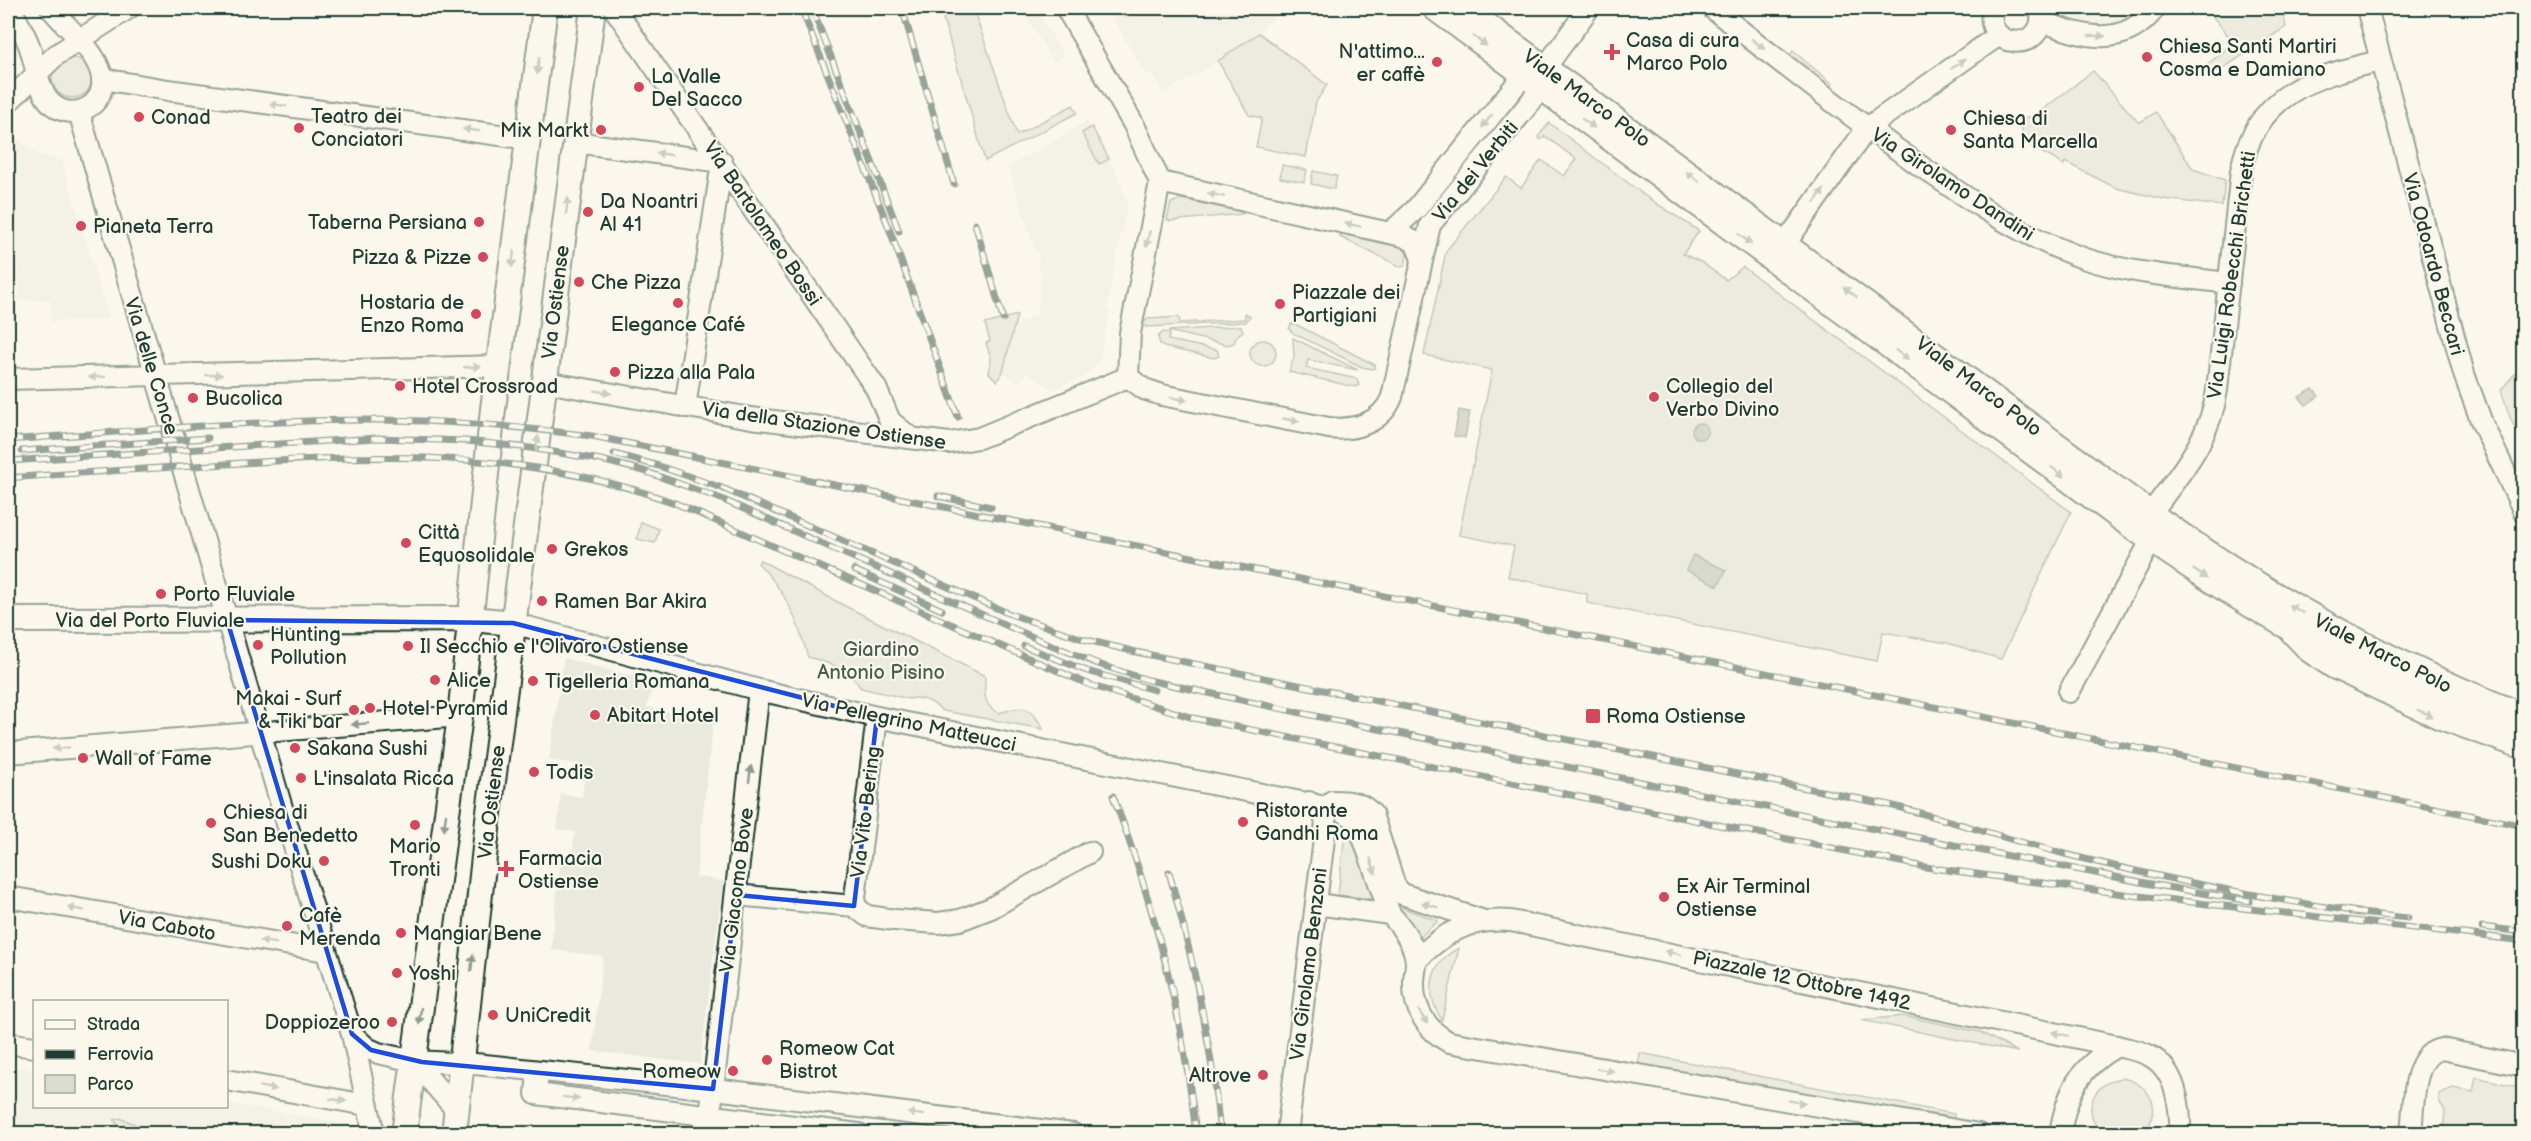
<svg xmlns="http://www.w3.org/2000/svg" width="2531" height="1141" viewBox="0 0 2531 1141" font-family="'Balsamiq Sans',sans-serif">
<rect width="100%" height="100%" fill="#fbf7ec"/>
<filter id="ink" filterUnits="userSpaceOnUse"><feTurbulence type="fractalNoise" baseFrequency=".0167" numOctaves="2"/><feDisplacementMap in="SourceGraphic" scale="12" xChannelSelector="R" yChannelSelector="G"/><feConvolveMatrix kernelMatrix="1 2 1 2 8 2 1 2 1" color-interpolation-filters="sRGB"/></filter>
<g filter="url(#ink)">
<g fill="#eae9de">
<path d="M1022,8H1036L1064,56L1053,63Z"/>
<path d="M1107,8H1282L1259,33L1203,71L1163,94L1150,72L1145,75Z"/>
<path d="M2061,8H2136L2140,12L2116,25H2096L2063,14Z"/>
<path d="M1087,121L1117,174L1128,202L1113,273L1107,310L1110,311L1100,358L1095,367L1083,377L1052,390L1027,372L1019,383L1003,372L1016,325L1037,314L1042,275L1037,265L1039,261L1037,251H1035L1008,167Z"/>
<path d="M16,137L40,155L62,160L109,319L51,322L50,300L19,301L18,259L8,247V145Z"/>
<path d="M564,658L654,682L647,707L713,723L696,877L723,881L700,1064L592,1051L603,956L551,950L560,861L571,862L575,832L557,829L561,794L582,797L586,765L549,760Z"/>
<path d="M8,1066L34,1070V1106H226L227,1103L351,1124L354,1133H8Z"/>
</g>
<g fill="#dbdcd1" stroke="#7d8c82" stroke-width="1.5">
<path d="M940,8H973L1017,135L1073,105L1077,113L985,161Z"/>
<path d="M2206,8H2282L2286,27L2213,75L2207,65L2234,43Z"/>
<path d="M1259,33L1327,85L1316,102L1306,157L1256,147L1262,118L1249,115L1218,61Z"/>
<path d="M1793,51L1833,84L1829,89L1788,57Z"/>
<circle cx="72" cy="78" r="20"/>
<path d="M2093,71L2139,123L2156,112L2193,169L2225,180L2222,206L2163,199L2116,188L2065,162L2064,165L2022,141V119L2037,114Z"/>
<path d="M1549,123L1648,198L1699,231L1683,254L1701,262L1726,280L1743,267L2071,512L2001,659L1947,643L1883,632L1877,661L1587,603V594L1508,577L1514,546L1459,535L1492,370L1424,355L1446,251L1506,177L1521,188L1541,160L1564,176L1576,159L1545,136L1541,140L1538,137Z"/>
<path d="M1092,127L1109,159L1099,164L1082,133Z"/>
<path d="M1282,165L1307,170L1304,182L1280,178Z"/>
<path d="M1313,171L1337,176L1334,189L1311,184Z"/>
<path d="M1181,199L1241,212L1243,214L1170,221L1167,219L1171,203Z"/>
<path d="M1341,234L1402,246L1407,254L1405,266L1401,267L1340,237Z"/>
<path d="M1245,313L1250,316L1246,322L1146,327L1143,324L1147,319L1179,317L1180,323L1245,319Z"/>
<path d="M1017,315L1003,371L997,381L989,373L991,358L986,343L990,341L985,324Z"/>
<path d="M1291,324H1295L1375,365V367L1373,369L1362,367L1293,333L1289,329Z"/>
<path d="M1241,326L1243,331L1237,336L1234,343L1228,345L1168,331Z"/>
<path d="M1163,332L1170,333L1168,340L1217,350L1219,356L1214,358L1164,347L1160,344L1158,337Z"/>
<path d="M1293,338L1358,370L1308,360L1306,368L1357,379L1359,385L1355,387L1289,372L1294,357Z"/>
<circle cx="1263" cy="353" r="13"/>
<path d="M2523,364V445L2511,420L2501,390Z"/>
<path d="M641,522L659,529L655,543L637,539Z"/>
<path d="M760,560L845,606L985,676C985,692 982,706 999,713C1025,705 1030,705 1043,729L943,711C934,703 922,695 909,699L861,688C848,669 830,663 808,657C797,619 787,593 758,563Z"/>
<path d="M1345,833L1356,839L1374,899L1338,895Z"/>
<path d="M1400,908H1403L1438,921L1418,939L1397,911Z"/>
<path d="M1459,948L1442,1020C1424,993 1429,963 1459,948Z"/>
<path d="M1904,1016L1980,1032L2018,1052L1861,1020Z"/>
<path d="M1640,1053L1954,1114V1118L1638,1066Z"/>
<path d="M2476,1077L2523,1088V1133L2443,1132L2445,1111L2439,1101V1094L2453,1088L2473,1092Z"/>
<path d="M2122,1078C2151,1083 2165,1112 2142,1133H2102C2080,1111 2093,1082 2122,1078Z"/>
<path d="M120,1118L157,1133H125L114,1120Z"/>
</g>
<g fill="#adb4aa" stroke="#74847b" stroke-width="1.5">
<path d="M2313,389L2319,396L2306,405L2299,397Z"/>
<path d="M1459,410L1470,412L1465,438L1454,436Z"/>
<circle cx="1700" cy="431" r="8"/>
<path d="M1693,555L1726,570L1718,586L1686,570Z"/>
</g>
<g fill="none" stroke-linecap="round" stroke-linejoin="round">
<defs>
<g id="minor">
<path d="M10,8C17,20 24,32 29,45C35,61 38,89 49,101C70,125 110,106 101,73C94,48 66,28 51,8"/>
<path d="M614,8L876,388L890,421L911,438"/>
<path d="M1066,8L1134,125L1160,182"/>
<path d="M1712,8C1780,62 1848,115 1919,165C1972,202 2024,238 2086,259C2132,274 2181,277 2229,283"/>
<path d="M1993,8C1981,51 2048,54 2041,10"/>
<path d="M2367,8L2464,374L2482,423L2524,512"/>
<path d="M2041,21C2083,37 2124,50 2155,8"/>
<path d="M102,79L168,90L529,139"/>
<path d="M8,102L56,55L129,8"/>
<path d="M79,112L280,801L352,1034L374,1134"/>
<path d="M575,142L722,162L685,407"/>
<path d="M1160,182L1130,333L1128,377L1144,389L1162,395L1329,428C1354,431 1382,423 1392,397L1430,225L1541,89L1545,68L1589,8"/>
<path d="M1160,182L1403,236L1415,242L1422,259"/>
<path d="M1390,233L1416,209L1518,82L1525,76L1539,71"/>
<path d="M1785,244L1867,128L1999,35"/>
<path d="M8,379L499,366"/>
<path d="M545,382L751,418L949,443L979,438L1128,377"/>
<path d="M513,623L759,690L877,717L1341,810L1354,818L1359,826L1390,914"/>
<path d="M2291,633L2309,652L2333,668L2438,718L2524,749"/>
<path d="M2069,692L2151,541L2147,526L2149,516C2178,475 2210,442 2217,390L2241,171C2255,94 2313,76 2380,61"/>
<path d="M8,753L460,716"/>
<path d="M1332,801C1347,801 1362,802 1372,814L1395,886L1402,894L1484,921"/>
<path d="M736,895L854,906L867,916L895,920L938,923L960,920L991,908L1090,852"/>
<path d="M8,897L326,951"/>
<path d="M1316,904L1390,914C1401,926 1416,946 1416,963C1416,969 1414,975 1414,982C1413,1008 1426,1030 1449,1042L1979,1134"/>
<path d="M854,906L877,717"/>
<path d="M1416,961C1443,932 1470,918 1511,921L2117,1046"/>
<path d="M352,1034L367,1048L378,1053L414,1061L475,1064L723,1090L1073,1134"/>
<path d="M8,1043L34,1047"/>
<path d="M414,1061L457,1111"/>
<path d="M538,1071L536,1094L859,1134"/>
<path d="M226,1080L367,1105"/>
<path d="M710,1115L759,690"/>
<path d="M1287,1134L1326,823L1323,813L1309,802"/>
<path d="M2060,1134C2067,1092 2079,1067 2117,1046C2127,1049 2139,1050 2148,1055C2176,1068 2181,1107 2180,1134"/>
<path d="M2411,1134C2414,1109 2411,1053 2442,1049L2524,1066"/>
</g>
<g id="major">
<path d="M1435,8L2122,519C2246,609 2378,685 2524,735"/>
<path d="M1463,8L2134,502C2255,590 2384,662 2524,716"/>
<path d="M8,620L472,619L513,623"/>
<path d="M404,1134L460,716L493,409L545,8"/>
<path d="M454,1134L488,820L593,8"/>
</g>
</defs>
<use href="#minor" stroke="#1f3d34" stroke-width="24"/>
<use href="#major" stroke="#1f3d34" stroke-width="28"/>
<use href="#minor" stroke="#fbf7ec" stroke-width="20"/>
<use href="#major" stroke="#fbf7ec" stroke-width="24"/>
<defs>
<g id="rail">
<path d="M801,8L889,228L958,417"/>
<path d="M812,8L899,231"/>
<path d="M902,8L954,184"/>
<path d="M975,224L1003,319"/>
<path d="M8,440C130,431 252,420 375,420C447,420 520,427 592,436L2524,826"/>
<path d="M22,451L208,438"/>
<path d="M614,454L659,466L722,488L1010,614L1083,639L1136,652L1885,804C1945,818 2002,838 2061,853C2158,878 2258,897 2358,912"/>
<path d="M8,461L377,438L467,441L530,448L601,460L644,471L719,498L1044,642L1101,665L1148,680L1334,720L1989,852L2161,886L2250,901"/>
<path d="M8,478C75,473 144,469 212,465C374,454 519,447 675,503L1090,685L1193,718L1925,867L2131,895L2524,941"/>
<path d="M938,496L991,507"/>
<path d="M854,570L942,610"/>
<path d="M1024,646L1087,671L1154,690"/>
<path d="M1113,796C1155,907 1183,1015 1196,1134"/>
<path d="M1169,872C1193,958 1212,1044 1220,1134"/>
<path d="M2351,912L2408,918"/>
<path d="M2482,927L2524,932"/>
</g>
</defs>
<use href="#rail" stroke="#1f3d34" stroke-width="7"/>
<use href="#rail" stroke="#fbf7ec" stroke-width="4.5" stroke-dasharray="14" stroke-linecap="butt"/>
</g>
<defs><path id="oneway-solid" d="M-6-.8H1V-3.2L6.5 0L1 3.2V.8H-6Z" transform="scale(1.5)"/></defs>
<g fill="#8d9a90">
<use href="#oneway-solid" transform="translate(2097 36) rotate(1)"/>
<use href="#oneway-solid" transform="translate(1480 41) rotate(37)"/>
<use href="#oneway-solid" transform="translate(1758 44) rotate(39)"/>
<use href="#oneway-solid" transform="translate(1958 64) rotate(-35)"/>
<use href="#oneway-solid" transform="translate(538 66) rotate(97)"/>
<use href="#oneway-solid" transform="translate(278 105) rotate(-172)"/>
<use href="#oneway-solid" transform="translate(1487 121) rotate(128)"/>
<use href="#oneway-solid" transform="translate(1588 123) rotate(36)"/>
<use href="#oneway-solid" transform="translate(471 130) rotate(-172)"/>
<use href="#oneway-solid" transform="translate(664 154) rotate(-172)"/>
<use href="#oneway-solid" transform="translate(1693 177) rotate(-144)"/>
<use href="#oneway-solid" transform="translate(1216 195) rotate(-167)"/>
<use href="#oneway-solid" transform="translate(1819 196) rotate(-55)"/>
<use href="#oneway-solid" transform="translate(567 206) rotate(-83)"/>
<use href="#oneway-solid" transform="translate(1353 225) rotate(-168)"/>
<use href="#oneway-solid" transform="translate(1148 239) rotate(102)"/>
<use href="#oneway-solid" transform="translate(1745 239) rotate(37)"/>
<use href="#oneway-solid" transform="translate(513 259) rotate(97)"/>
<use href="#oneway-solid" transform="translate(1850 292) rotate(-144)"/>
<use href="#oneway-solid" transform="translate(1902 355) rotate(37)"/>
<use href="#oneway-solid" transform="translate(472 367) rotate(-2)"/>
<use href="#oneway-solid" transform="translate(214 375) rotate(-1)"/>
<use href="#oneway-solid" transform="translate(97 377) rotate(179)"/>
<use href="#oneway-solid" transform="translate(603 392) rotate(10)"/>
<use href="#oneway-solid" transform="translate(1179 399) rotate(11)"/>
<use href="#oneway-solid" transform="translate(1291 420) rotate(11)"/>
<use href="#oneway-solid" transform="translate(537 444) rotate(-82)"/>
<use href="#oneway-solid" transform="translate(2058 472) rotate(37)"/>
<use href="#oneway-solid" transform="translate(2200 574) rotate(34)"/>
<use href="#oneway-solid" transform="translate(2296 609) rotate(-150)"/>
<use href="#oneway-solid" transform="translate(2425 713) rotate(24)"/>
<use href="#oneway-solid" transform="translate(360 724) rotate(175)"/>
<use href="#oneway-solid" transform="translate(61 748) rotate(175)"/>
<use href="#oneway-solid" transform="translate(750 774) rotate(-83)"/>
<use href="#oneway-solid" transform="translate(445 822) rotate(97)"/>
<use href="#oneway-solid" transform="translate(1373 866) rotate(71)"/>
<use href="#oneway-solid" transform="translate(796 901) rotate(-174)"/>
<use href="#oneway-solid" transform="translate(1430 905) rotate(-163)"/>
<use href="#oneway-solid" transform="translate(76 909) rotate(-170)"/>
<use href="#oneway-solid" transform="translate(268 942) rotate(-171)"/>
<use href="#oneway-solid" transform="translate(1673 953) rotate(-168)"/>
<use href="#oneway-solid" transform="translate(472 963) rotate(-84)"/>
<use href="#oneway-solid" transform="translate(420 1016) rotate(97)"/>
<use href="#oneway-solid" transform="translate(1423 1017) rotate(58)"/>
<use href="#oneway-solid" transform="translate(2060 1034) rotate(-168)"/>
<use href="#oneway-solid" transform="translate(1605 1070) rotate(9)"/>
<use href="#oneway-solid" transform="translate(268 1088) rotate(10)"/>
<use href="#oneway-solid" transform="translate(571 1098) rotate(7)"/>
<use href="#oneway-solid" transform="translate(338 1100) rotate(9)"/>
<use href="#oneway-solid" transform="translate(1797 1102) rotate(10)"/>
<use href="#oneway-solid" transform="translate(916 1114) rotate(-173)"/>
</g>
</g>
<path d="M0 0H2531V1141H0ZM227,620L513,623L877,717L854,906L736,895L713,1089L422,1062L371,1050L352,1034Z" fill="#fbf7ec" fill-opacity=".55" fill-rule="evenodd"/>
<path fill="none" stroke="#1d4ed8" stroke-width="4.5" stroke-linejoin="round" d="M227,620L513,623L877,717L854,906L736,895L713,1089L422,1062L371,1050L352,1034Z"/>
<g fill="#d1495b" stroke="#fbf7ec" stroke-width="2">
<path d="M1609 43h6v6h6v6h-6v6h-6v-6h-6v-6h6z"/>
<circle cx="2147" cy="57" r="6"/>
<circle cx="1437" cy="62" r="6"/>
<circle cx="639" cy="87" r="6"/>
<circle cx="139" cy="117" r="6"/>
<circle cx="299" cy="128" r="6"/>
<circle cx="601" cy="130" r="6"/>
<circle cx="1951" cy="130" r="6"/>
<circle cx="588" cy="212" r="6"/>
<circle cx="479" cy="222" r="6"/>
<circle cx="81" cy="226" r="6"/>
<circle cx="483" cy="257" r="6"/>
<circle cx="579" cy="282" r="6"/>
<circle cx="678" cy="303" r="6"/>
<circle cx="1280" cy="304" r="6"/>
<circle cx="476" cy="314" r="6"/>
<circle cx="615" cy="372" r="6"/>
<circle cx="400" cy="386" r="6"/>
<circle cx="1654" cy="397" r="6"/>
<circle cx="193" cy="398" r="6"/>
<circle cx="406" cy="543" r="6"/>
<circle cx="552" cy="549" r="6"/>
<circle cx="161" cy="594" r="6"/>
<circle cx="542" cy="601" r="6"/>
<circle cx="258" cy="645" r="6"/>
<circle cx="408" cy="646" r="6"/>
<circle cx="435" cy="680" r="6"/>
<circle cx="533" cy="681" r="6"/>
<circle cx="370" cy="708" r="6"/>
<circle cx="354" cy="710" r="6"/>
<circle cx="595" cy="715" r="6"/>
<rect x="1585" y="708" width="16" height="16" rx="3"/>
<circle cx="295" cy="748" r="6"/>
<circle cx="83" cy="758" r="6"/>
<circle cx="534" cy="772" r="6"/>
<circle cx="301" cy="778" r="6"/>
<circle cx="1243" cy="822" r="6"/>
<circle cx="211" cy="823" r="6"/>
<circle cx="415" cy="825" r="6"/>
<circle cx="324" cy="861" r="6"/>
<path d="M503 860h6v6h6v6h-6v6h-6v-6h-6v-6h6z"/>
<circle cx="1664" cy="897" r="6"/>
<circle cx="287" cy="926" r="6"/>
<circle cx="401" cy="933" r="6"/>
<circle cx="397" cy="973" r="6"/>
<circle cx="493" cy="1015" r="6"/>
<circle cx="392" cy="1022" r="6"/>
<circle cx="767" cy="1060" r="6"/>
<circle cx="733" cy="1071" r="6"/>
<circle cx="1263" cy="1075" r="6"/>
</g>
<g text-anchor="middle" stroke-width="4.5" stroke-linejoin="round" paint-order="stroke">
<g font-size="20" fill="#1f3d34" stroke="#fbf7ec" text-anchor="start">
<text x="1626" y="47">Casa di cura<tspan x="1626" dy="23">Marco Polo</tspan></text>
<text x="2159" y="53">Chiesa Santi Martiri<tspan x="2159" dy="23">Cosma e Damiano</tspan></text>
<text x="1425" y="58" text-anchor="end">N'attimo...<tspan x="1425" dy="23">er caffè</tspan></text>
<text x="651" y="83">La Valle<tspan x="651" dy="23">Del Sacco</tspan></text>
<text x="311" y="123">Teatro dei<tspan x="311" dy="23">Conciatori</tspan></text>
<text x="151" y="124">Conad</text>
<text x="1963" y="125">Chiesa di<tspan x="1963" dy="23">Santa Marcella</tspan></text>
<text x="589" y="137" text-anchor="end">Mix Markt</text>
<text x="600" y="208">Da Noantri<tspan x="600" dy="23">Al 41</tspan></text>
<text x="467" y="229" text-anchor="end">Taberna Persiana</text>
<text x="93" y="233">Pianeta Terra</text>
<text x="471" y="264" text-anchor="end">Pizza &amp; Pizze</text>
<text x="591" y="289">Che Pizza</text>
<text x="1292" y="299">Piazzale dei<tspan x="1292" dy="23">Partigiani</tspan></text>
<text x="464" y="309" text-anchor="end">Hostaria de<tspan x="464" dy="23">Enzo Roma</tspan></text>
<text x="678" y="331" text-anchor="middle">Elegance Café</text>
<text x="627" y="379">Pizza alla Pala</text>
<text x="412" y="393">Hotel Crossroad</text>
<text x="1666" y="393">Collegio del<tspan x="1666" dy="23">Verbo Divino</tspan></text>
<text x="205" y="405">Bucolica</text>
<text x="418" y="539">Città<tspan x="418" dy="23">Equosolidale</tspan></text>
<text x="564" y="556">Grekos</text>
<text x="173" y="601">Porto Fluviale</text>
<text x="554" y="608">Ramen Bar Akira</text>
<text x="270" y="641">Hunting<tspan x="270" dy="23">Pollution</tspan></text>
<text x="420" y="653">Il Secchio e l'Olivaro Ostiense</text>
<text x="447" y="687">Alice</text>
<text x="545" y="688">Tigelleria Romana</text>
<text x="342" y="705" text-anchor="end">Makai - Surf<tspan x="342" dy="23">&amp; Tiki bar</tspan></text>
<text x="382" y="715">Hotel Pyramid</text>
<text x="607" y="722">Abitart Hotel</text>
<text x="1606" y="723">Roma Ostiense</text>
<text x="307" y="755">Sakana Sushi</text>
<text x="95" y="765">Wall of Fame</text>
<text x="546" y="779">Todis</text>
<text x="313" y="785">L'insalata Ricca</text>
<text x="1255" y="817">Ristorante<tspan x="1255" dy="23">Gandhi Roma</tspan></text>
<text x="223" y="819">Chiesa di<tspan x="223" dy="23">San Benedetto</tspan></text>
<text x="415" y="853" text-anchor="middle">Mario<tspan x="415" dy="23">Tronti</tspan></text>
<text x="518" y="865">Farmacia<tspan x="518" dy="23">Ostiense</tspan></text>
<text x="312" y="868" text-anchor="end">Sushi Doku</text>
<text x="1676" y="893">Ex Air Terminal<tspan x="1676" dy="23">Ostiense</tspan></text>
<text x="299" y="922">Cafè<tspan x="299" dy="23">Merenda</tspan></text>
<text x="413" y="940">Mangiar Bene</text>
<text x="409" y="980">Yoshi</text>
<text x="505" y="1022">UniCredit</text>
<text x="380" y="1029" text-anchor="end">Doppiozeroo</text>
<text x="779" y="1055">Romeow Cat<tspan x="779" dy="23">Bistrot</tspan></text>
<text x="721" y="1078" text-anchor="end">Romeow</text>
<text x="1251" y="1082" text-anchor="end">Altrove</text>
</g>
<g font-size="20" fill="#1f3d34" stroke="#fbf7ec">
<text transform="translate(1587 98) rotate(36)" y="7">Viale Marco Polo</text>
<text transform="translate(1475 171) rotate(-51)" y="7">Via dei Verbiti</text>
<text transform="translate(1953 184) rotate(33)" y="7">Via Girolamo Dandini</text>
<text transform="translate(763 223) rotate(56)" y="7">Via Bartolomeo Bossi</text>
<text transform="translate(2434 264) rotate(75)" y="7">Via Odoardo Beccari</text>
<text transform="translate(2231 275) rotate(-82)" y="7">Via Luigi Robecchi Brichetti</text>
<text transform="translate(555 302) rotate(-83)" y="7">Via Ostiense</text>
<text transform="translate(152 366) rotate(73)" y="7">Via delle Conce</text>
<text transform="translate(1979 386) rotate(37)" y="7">Viale Marco Polo</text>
<text transform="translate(824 425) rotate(8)" y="7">Via della Stazione Ostiense</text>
<text x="150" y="627">Via del Porto Fluviale</text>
<text transform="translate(2383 653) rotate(27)" y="7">Viale Marco Polo</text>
<text transform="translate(909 722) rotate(12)" y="7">Via Pellegrino Matteucci</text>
<text transform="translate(491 802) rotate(-83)" y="7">Via Ostiense</text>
<text transform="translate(865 812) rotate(-83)" y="7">Via Vito Bering</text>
<text transform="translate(736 890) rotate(-83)" y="7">Via Giacomo Bove</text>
<text transform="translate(167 925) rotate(10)" y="7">Via Caboto</text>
<text transform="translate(1308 964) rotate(-83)" y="7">Via Girolamo Benzoni</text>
<text transform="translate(1802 980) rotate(12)" y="7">Piazzale 12 Ottobre 1492</text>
</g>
<g font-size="20" fill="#455d53" stroke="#fbf7ec">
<text x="881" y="656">Giardino<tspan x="881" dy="23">Antonio Pisino</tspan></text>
</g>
</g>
<rect width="2531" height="1141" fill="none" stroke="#fbf7ec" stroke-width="30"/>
<rect x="15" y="15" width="2501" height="1111" fill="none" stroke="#1f3d34" stroke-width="2" filter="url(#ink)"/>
<rect x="33" y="1000" width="195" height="108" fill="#fbf7ec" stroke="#a3ada2" stroke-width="1.5"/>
<rect x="45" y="1020" width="30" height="9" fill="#fbf7ec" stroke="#a3ada2" stroke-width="1.5"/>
<text x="87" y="1030" font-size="18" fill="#1f3d34">Strada</text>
<rect x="45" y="1050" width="30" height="9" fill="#1f3d34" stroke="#a3ada2" stroke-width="1.5"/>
<text x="87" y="1060" font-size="18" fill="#1f3d34">Ferrovia</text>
<rect x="45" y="1075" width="30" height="18" fill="#dbdcd1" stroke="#a3ada2" stroke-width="1.5"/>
<text x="87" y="1090" font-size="18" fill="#1f3d34">Parco</text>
</svg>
